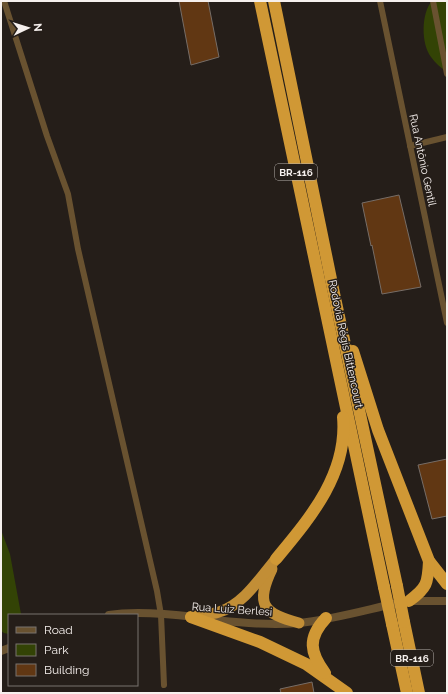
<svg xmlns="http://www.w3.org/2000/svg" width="448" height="694" viewBox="0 0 448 694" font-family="Raleway,sans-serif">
<rect width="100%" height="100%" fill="#251e19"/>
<g fill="#334305">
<path d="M432,1H447V72C441,68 435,63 431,57C421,44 421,13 432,1Z"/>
<path d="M1,530L10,554L21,614V615H9V634L4,633L1,631Z"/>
</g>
<g fill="#613713" stroke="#766d67">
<path d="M179,1H208L219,57L191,65Z"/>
<path d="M399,195L421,287L382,294L372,245L371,246L362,203Z"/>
<path d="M447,459V516L432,519L418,465Z"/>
<path d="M312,682L314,693H281L280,689Z"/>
</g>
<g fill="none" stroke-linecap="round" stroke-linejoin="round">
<g stroke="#695230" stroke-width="6">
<path d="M4,1L47,136L68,194L78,249L157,591L161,615L164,685"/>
<path d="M380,1L447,323"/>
<path d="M433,1L447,74"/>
<path d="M410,146L447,137"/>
</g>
<g stroke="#695230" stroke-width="8">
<path d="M408,601H447"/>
<path d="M109,615C133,611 170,614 195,617"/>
<path d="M206,619C237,622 268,626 299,623C330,620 362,611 393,604"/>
<path d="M1,651L9,648"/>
</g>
<g stroke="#c28e36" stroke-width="11">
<path d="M272,569C255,604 263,614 299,623"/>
<path d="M191,617C200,615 210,615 219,612C243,605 260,578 276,559"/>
</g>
<g stroke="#d09835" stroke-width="12">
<path d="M260,1L384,587"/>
<path d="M274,1L332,284L397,586"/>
<path d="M353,351L378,430L429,561L447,584"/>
<path d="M276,559C310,518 348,474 343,417"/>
<path d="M409,601C427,588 428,583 429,561"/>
<path d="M191,617L260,642L306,664L347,693"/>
<path d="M404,622L419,693"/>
<path d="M392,624L407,693"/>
<path d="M325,673C310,653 307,638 326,618"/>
</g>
<g stroke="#d09835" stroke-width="12">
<path d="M397,586L404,622"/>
<path d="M384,587L392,624"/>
</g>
</g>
<g text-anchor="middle" stroke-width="3" stroke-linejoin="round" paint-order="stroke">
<g fill="#251e19" stroke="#b7b1ad" stroke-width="1">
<rect x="275" y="164" width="42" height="16" rx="3"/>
<rect x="391" y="650" width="42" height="16" rx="3"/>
</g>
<g font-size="10" font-weight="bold" fill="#f6f0ed">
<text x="296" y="176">BR-116</text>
<text x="412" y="662">BR-116</text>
</g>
<g font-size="11" fill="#f6f0ed" stroke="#251e19">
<text transform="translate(423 160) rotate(78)" y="4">Rua Antônio Gentil</text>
<text transform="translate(346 344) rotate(78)" y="4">Rodovia Régis Bittencourt</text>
<text transform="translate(232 609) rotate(4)" y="4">Rua Luiz Berlesi</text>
</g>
</g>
<rect width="448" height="694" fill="none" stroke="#f6f0ed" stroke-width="4"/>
<rect x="8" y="614" width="130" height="72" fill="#251e19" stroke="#79726e"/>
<rect x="16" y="627" width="20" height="6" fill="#695230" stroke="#79726e"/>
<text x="44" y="634" font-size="12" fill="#f6f0ed">Road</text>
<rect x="16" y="644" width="20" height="12" fill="#334305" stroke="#79726e"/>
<text x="44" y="654" font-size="12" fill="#f6f0ed">Park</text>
<rect x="16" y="664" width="20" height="12" fill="#613713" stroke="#79726e"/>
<text x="44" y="674" font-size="12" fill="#f6f0ed">Building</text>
<g transform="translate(28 28) rotate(86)" stroke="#251e19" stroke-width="3" paint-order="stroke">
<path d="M0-3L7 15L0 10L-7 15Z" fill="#f6f0ed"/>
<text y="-6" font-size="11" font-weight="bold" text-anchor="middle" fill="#f6f0ed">N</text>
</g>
</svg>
